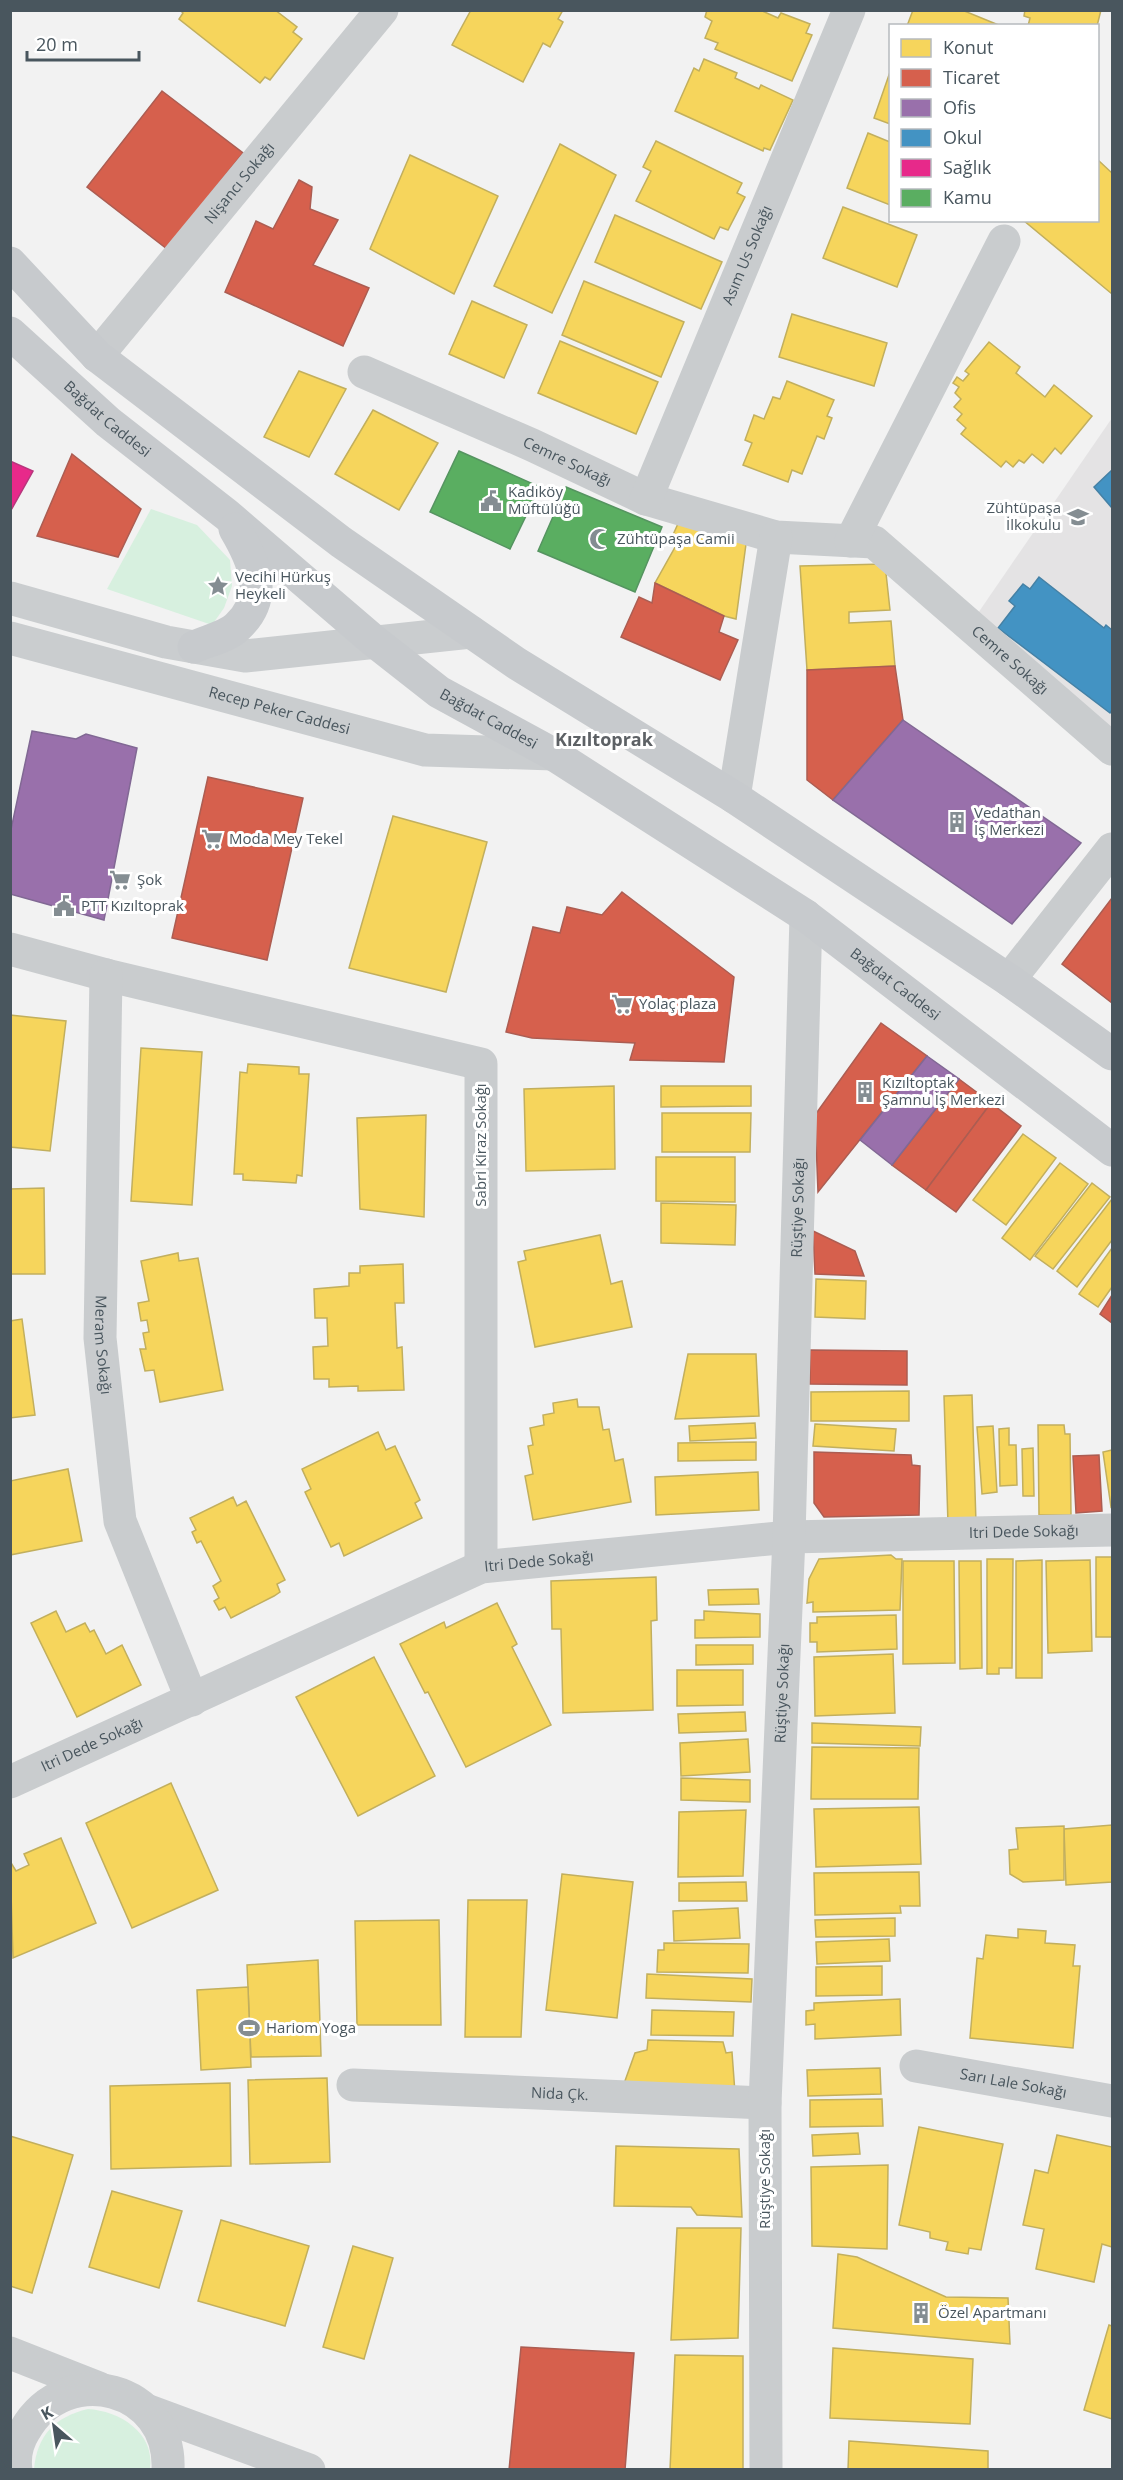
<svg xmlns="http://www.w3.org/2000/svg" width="1123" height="2480" viewBox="0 0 1123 2480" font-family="'Open Sans',sans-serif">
<rect width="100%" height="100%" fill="#f2f2f2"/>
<path fill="#e4e3e4" d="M1112,418V738L976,616Z"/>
<g fill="#d7f0df">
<path d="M151,509L197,525L230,560L232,586L224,608L212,625L107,589Z"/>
<path d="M88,2409C119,2411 155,2432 150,2469H34C37,2435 55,2417 88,2409Z"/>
</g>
<g fill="#f6d55c" stroke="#c2af5d" stroke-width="1.5">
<path d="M180,10H275L297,27L293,32L302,39L270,80L265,77L260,83L179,19L183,13Z"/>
<path d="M471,10H563L558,19L563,22L550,47L543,43L523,82L452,45Z"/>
<path d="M707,10H760L778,18L781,13L810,24L806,33L812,35L792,81L715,49L718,43L705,38L712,21L705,17Z"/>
<path d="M913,10H962L1001,26H907Z"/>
<path d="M1025,10H1101L1097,26H1028L1030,18L1024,16Z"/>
<path d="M704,59L737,73L735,78L759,89L761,85L793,100L770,150L764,148L763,151L675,111L694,68L699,71Z"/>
<path d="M890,72V124L874,118Z"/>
<path d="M868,133L890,142V205L847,188Z"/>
<path d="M656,141L742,183L737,193L745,197L728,230L720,227L714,239L636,201L651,171L643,167Z"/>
<path d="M560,144L616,175L552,313L494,286Z"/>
<path d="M410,155L498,196L454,294L370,249Z"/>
<path d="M1098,160L1112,173V294L1023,220H1098Z"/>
<path d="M843,207L917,235L897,287L823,258Z"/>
<path d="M615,215L722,262L701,309L595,262Z"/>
<path d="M584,281L684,322L661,377L562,335Z"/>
<path d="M472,301L527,325L504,378L449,354Z"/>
<path d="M792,314L887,343L874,386L779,357Z"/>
<path d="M560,341L658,382L636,434L538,393Z"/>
<path d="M989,342L1020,367L1016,373L1045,397L1054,385L1092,416L1061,454L1055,448L1043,463L1032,454L1024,463L1019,460L1013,467L1006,461L1001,467L961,434L966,428L957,420L962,414L954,407L961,399L955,393L959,387L953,383L957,377L963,381L969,374L965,371Z"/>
<path d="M299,371L346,389L309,457L264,437Z"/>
<path d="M787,381L834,400L827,416L832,418L824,439L817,436L802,474L792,470L788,482L743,465L752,443L745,440L754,415L764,419L773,397L780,399Z"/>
<path d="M373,410L438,443L399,510L335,474Z"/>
<path d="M681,517L746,544L736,619L724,616L655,583L679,540L672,537Z"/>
<path d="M885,564L890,610L849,612V623L891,621L895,666L807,670L800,566Z"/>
<path d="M393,816L487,842L446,992L349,968Z"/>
<path d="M10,1015L66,1021L50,1151L10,1147Z"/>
<path d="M141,1048L202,1052L192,1205L131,1201Z"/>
<path d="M248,1064L299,1067V1074H309L302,1176L297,1175L296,1183L243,1180V1174H234L240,1072L247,1073Z"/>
<path d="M614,1086L615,1169L526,1171L524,1089Z"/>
<path d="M661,1086H751V1106L661,1107Z"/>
<path d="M662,1113H751L750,1152H662Z"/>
<path d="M426,1115L424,1217L360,1209L357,1118Z"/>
<path d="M1023,1134L1056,1158L1006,1225L973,1200Z"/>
<path d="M656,1157H735V1202L656,1201Z"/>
<path d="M1060,1163L1088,1184L1030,1260L1002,1238Z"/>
<path d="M1092,1183L1110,1197L1053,1269L1035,1256Z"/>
<path d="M44,1188L45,1274H10V1189Z"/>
<path d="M1112,1199V1240L1077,1287L1057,1271Z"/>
<path d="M661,1203L736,1205L735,1245L661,1243Z"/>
<path d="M600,1235L611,1284L622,1281L632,1327L535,1347L518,1262L526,1260L524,1251Z"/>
<path d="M1112,1248V1287L1098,1307L1079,1294Z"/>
<path d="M178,1253L179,1261L198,1258L223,1390L160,1402L154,1370L145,1371L140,1349H146L143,1333L149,1332L147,1320L141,1321L138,1303L149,1301L141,1261Z"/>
<path d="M403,1264L404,1303H395L397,1348L402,1347L404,1390L358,1391V1386L329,1387V1379H314L313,1347L328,1346L327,1318H315L314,1289L349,1286V1273H360V1266Z"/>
<path d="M816,1279L866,1281L865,1319L815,1317Z"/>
<path d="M22,1319L35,1415L10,1418V1321Z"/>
<path d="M688,1354H756L759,1416L675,1419Z"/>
<path d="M909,1391V1421H811V1392Z"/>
<path d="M972,1395L976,1523L948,1524L944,1396Z"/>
<path d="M577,1399L578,1407H599L603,1430L609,1429L615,1461L623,1459L631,1502L533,1520L525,1476L533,1474L528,1446L533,1445L530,1428L544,1425L543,1415L554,1413L553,1403Z"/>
<path d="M755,1423L756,1438L690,1441L689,1426Z"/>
<path d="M815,1424L896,1429L894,1451L813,1446Z"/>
<path d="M1038,1425H1064L1065,1434H1070L1071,1515H1039Z"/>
<path d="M993,1426L997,1492L982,1494L977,1427Z"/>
<path d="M1009,1428V1445H1016L1017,1485L1000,1486L999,1429Z"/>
<path d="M378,1432L386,1450L395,1446L420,1500L415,1503L422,1518L344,1556L339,1543L331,1547L305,1492L311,1489L302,1469Z"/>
<path d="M756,1442V1460L678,1461V1443Z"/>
<path d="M1033,1448L1034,1496H1023L1022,1449Z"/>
<path d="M1112,1450V1506L1111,1507L1103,1452Z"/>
<path d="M68,1469L82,1541L10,1555V1481Z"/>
<path d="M758,1472L759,1510L656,1515L655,1477Z"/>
<path d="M233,1497L237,1506L246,1501L285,1580L277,1584L280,1592L274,1596L231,1618L225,1607L219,1610L214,1601L219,1598L213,1586L221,1581L201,1541L197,1543L192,1532L196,1530L190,1518Z"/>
<path d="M891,1555L896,1559H902L900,1610L813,1612V1602L807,1603L809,1579L819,1559Z"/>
<rect x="1096" y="1557" width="16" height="80"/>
<path d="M987,1559H1013L1012,1668H999V1674H987Z"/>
<path d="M1042,1560V1678H1016V1561Z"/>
<path d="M1090,1560L1092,1651L1048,1653L1046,1561Z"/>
<path d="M903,1561H954L955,1663L903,1664Z"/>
<path d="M959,1561H981L982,1668L960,1669Z"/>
<path d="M656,1577L657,1620L651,1621L653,1710L563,1713L561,1629H552L551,1581Z"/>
<path d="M758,1589L759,1604L709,1605L708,1590Z"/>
<path d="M497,1603L517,1644L512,1647L551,1725L466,1767L428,1692L425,1693L400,1644L444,1622L446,1628Z"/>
<path d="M56,1611L66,1632L85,1623L90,1632L94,1630L106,1654L122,1645L141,1685L77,1717L31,1623Z"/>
<path d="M704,1611L760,1614V1637L695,1638V1620H704Z"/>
<path d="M896,1615L897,1649L817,1652V1642H810V1623H817V1617Z"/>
<path d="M696,1645H753V1664L696,1665Z"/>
<path d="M893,1654L895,1713L815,1716L814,1657Z"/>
<path d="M374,1657L435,1776L358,1816L296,1697Z"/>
<path d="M677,1670H743V1705L677,1706Z"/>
<path d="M745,1712L746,1731L679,1733L678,1714Z"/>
<path d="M812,1723L921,1727L920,1746L812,1743Z"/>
<path d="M748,1739L750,1772L681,1776L680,1743Z"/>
<path d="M812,1747L919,1748L918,1799H811Z"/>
<path d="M681,1778L750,1780V1802L681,1800Z"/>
<path d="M171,1783L218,1890L132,1928L86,1823Z"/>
<path d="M919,1807L921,1864L816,1867L814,1809Z"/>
<path d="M746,1810L743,1876L678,1877L679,1812Z"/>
<path d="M1112,1825V1882L1066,1885L1064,1829Z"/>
<path d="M1064,1826V1880L1023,1882L1010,1874L1009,1850L1018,1849L1016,1828Z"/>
<path d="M61,1838L96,1923L13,1958L10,1861L16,1871L29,1865L24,1854Z"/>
<path d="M919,1872L920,1906H900L901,1913L815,1915L814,1873Z"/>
<path d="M562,1874L633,1882L617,2018L546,2010Z"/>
<path d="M746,1882L747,1901H679V1883Z"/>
<path d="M468,1900H527L521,2037H465Z"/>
<path d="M738,1908L740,1938L674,1941L673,1911Z"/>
<path d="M895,1918V1936L816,1937L815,1920Z"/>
<path d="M439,1920L441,2025H357L355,1921Z"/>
<path d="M1018,1929L1046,1931L1045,1943L1075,1945L1073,1966H1080L1073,2048L970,2038L977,1958L983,1959L986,1935L1018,1938Z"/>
<path d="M889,1939L890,1961L817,1964L816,1942Z"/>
<path d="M664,1943L749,1944L748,1973L657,1972L658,1950H664Z"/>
<path d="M318,1960L321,2056L251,2057L247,1965Z"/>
<path d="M882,1966V1995L816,1996V1967Z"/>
<path d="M647,1974L752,1979L751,2002L646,1998Z"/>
<path d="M248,1987L251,2067L201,2070L197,1990Z"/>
<path d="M900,1999L901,2035L815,2039V2024L806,2025V2011L814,2010V2003Z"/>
<path d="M652,2010L734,2012L733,2036L651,2035Z"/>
<path d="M648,2040L723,2042L726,2053L732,2052L735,2093L621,2092L635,2053L647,2050Z"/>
<path d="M880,2068L881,2094L808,2096L807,2070Z"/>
<path d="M327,2078L330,2162L250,2164L248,2080Z"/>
<path d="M230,2083L231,2166L111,2169L110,2086Z"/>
<path d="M882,2099L883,2126L810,2127V2100Z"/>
<path d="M919,2127L1003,2144L981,2250L969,2248L968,2254L946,2250L948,2242L930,2238V2232L899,2225Z"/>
<path d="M858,2133L860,2154L813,2156L812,2135Z"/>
<path d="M1057,2135L1112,2147V2252V2247L1102,2244L1094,2282L1036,2269L1044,2229L1023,2225L1035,2170L1048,2173Z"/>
<path d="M10,2136L73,2155L32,2293L10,2286Z"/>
<path d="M616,2146L739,2149L742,2217L697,2215L691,2207L614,2206Z"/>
<path d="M888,2165L887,2249L812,2246L811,2167Z"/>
<path d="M112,2191L182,2211L159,2288L89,2267Z"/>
<path d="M221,2220L309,2246L285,2326L198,2301Z"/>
<path d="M677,2228H741L738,2338L671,2340Z"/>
<path d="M353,2246L393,2258L364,2359L323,2347Z"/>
<path d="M838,2254L857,2257L946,2297L1008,2298L1010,2344L833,2328Z"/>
<path d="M1109,2325L1112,2326V2419L1084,2410Z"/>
<path d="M833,2348L973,2359L970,2424L830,2418Z"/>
<path d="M675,2355L743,2356V2470H670Z"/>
<path d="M849,2441L988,2451V2470H848Z"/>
</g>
<g fill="#d6604d" stroke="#ac5d52" stroke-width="1.5">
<path d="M162,91L243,153L167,249L87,187Z"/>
<path d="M299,180L312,187L310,209L338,220L313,265L369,288L343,346L225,292L256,221L273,229Z"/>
<path d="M72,454L141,509L118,557L37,536Z"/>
<path d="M655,583L724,616L719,632L738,640L720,680L621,637L639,597L652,603Z"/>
<path d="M895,666L903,720L833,800L807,780V670Z"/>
<path d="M208,777L303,798L267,960L172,938Z"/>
<path d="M622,892L734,977L724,1062L630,1060L635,1043L532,1038L506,1032L533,927L560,933L567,907L602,915Z"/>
<path d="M1112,898V1003L1062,964Z"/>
<path d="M881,1023L927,1056L818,1192L815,1115Z"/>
<path d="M959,1079L991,1103L926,1190L892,1165Z"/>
<path d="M991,1103L1021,1126L956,1212L926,1190Z"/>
<path d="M813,1231L855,1251L864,1276L815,1274Z"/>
<path d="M1112,1295V1323L1100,1314Z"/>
<path d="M810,1350L907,1351V1385L810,1384Z"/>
<path d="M814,1452L911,1455L912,1465L920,1466L919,1515L824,1517L814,1503Z"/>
<path d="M1099,1455L1102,1511L1076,1513L1073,1456Z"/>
<path d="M521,2347L634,2353L625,2470H509Z"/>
</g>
<g fill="#9970ab" stroke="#816894" stroke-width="1.5">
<path d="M903,720L1081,843L1012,924L833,800Z"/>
<path d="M32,731L76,739L86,734L137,748L104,920L10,894V834Z"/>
<path d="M927,1056L959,1079L892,1165L860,1140Z"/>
</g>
<g fill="#4393c3" stroke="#4581a5" stroke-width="1.5">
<path d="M1112,470V508L1094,487Z"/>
<path d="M1039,577L1104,628L1106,625L1112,630V710L1110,713L998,628L1015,606L1009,601L1023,584L1030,589Z"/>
</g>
<path fill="#e7298a" stroke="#b8367d" stroke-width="1.5" d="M10,461L33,471L10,512Z"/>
<g fill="#5aae61" stroke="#559460" stroke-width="1.5">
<path d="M459,451L540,487L510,549L430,512Z"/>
<path d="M566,487L662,527L635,592L538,551Z"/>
</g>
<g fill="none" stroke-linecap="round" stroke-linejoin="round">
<g stroke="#c9ccce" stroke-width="33">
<path id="s1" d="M97,356L382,10"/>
<path id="s2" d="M364,372L532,445L646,499L776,537L874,542L1112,749"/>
<path id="s3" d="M646,499L849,10"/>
<path d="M851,541L1004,241"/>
<path d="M734,797L776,537"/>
<path d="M10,949L106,975L481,1064V1567"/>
<path id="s4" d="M106,975L100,1338L120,1521L192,1700"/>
<path d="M1009,980L1112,849"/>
<path id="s5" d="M10,1782L481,1567L789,1537L1112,1530"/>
<path id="s6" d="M916,2066L1112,2101"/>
<path id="s7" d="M353,2085L765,2103"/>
<path id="s8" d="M766,2470L765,2103L789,1537L806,916"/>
</g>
<g stroke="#c9ccce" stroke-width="33">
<path d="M10,2353L99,2388"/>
<path d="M146,2410L309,2470"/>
<path d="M16,2470C14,2456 18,2441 25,2430C66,2359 172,2387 168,2470"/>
</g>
<g stroke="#cacdcf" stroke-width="33">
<path d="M10,598L166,642L245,656L471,632"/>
<path id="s9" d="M10,638L425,750L553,754"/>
</g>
<g stroke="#c7cacd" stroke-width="33">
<path d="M10,263L97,356L341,542L516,663L734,797L1009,980L1112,1054"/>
<path id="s10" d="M10,333L108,422L227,515L374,641L439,692L553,754L806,916L1112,1150"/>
<path d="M194,647C206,641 227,637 237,627C270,597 254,561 235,529"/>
</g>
</g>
<defs>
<symbol id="civic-bare" viewBox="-9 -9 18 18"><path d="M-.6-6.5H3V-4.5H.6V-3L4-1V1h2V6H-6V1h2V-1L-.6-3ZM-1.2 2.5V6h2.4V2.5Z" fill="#848d92" stroke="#fff" stroke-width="2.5" paint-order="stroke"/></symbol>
<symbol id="school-bare" viewBox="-9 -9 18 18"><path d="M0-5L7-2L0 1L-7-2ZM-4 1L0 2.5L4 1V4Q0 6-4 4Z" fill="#848d92" stroke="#fff" stroke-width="2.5" paint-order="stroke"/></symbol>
<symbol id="mosque-bare" viewBox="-9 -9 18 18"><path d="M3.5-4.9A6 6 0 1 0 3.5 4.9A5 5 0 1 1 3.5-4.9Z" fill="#848d92" stroke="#fff" stroke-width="2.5" paint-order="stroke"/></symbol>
<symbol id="sight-bare" viewBox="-9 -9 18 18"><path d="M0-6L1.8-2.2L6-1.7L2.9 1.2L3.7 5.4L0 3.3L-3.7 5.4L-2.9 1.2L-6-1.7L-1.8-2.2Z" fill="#848d92" stroke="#fff" stroke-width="2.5" paint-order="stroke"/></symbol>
<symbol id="building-bare" viewBox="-9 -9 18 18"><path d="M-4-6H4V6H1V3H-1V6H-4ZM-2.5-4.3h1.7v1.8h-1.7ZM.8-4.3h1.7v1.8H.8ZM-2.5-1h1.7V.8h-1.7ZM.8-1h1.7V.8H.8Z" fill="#848d92" stroke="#fff" stroke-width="2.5" paint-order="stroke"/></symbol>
<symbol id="supermarket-bare" viewBox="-9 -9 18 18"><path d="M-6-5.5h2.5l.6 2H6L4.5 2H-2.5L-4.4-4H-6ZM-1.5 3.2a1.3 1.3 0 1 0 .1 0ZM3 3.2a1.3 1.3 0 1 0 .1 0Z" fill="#848d92" stroke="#fff" stroke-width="2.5" paint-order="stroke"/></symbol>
<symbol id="stadium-bare" viewBox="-9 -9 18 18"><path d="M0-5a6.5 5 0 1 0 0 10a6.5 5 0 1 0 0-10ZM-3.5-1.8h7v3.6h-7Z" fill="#848d92" stroke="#fff" stroke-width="2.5" paint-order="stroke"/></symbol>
</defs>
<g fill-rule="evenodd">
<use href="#civic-bare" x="476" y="486" width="30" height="30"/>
<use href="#school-bare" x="1063" y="502" width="30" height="30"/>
<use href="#mosque-bare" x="585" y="524" width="30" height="30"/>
<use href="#sight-bare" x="203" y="571" width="30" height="30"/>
<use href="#building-bare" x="942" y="807" width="30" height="30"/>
<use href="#supermarket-bare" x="197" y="824" width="30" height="30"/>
<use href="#supermarket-bare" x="105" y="865" width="30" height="30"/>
<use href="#civic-bare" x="49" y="891" width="30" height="30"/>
<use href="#supermarket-bare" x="607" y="989" width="30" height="30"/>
<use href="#building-bare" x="850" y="1077" width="30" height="30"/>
<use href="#stadium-bare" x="234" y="2013" width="30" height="30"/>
<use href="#building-bare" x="906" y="2298" width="30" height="30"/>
</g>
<g text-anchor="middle" stroke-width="6" stroke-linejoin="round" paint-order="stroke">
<g font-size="15" fill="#49565e" stroke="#fff">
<text dy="5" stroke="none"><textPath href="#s1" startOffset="224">Nişancı Sokağı</textPath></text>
<text dy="5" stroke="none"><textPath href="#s3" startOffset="264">Asım Us Sokağı</textPath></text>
<text dy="5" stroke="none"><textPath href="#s10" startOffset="130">Bağdat Caddesi</textPath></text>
<text dy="5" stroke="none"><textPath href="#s2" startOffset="222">Cemre Sokağı</textPath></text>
<text dy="5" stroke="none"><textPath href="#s2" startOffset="723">Cemre Sokağı</textPath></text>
<text dy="5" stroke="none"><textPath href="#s9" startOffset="279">Recep Peker Caddesi</textPath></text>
<text dy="5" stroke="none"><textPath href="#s10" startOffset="616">Bağdat Caddesi</textPath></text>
<text dy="5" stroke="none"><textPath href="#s10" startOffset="1102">Bağdat Caddesi</textPath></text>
<text transform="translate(481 1145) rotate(-90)" y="5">Sabri Kiraz Sokağı</text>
<text dy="5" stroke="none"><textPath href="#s8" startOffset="1263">Rüştiye Sokağı</textPath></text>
<text dy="5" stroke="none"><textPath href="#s4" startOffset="370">Meram Sokağı</textPath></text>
<text dy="5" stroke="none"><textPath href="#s5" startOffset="1062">Itri Dede Sokağı</textPath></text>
<text dy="5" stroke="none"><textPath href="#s5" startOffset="576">Itri Dede Sokağı</textPath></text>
<text dy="5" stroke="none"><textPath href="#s8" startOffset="777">Rüştiye Sokağı</textPath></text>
<text dy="5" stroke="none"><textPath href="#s5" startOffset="90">Itri Dede Sokağı</textPath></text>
<text dy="5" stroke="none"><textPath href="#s6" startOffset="99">Sarı Lale Sokağı</textPath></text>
<text dy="5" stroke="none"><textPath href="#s7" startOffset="207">Nida Çk.</textPath></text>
<text transform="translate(765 2179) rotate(-90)" y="5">Rüştiye Sokağı</text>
</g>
<g font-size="15" fill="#49565e" stroke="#fff" text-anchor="start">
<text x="508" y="497">Kadıköy<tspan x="508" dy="17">Müftülüğü</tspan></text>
<text x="1061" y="513" text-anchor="end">Zühtüpaşa<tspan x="1061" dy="17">İlkokulu</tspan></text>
<text x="617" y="544">Zühtüpaşa Camii</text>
<text x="235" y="582">Vecihi Hürkuş<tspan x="235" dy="17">Heykeli</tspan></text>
<text x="974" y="818">Vedathan<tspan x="974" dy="17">İş Merkezi</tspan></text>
<text x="229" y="844">Moda Mey Tekel</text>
<text x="137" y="885">Şok</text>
<text x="81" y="911">PTT Kızıltoprak</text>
<text x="639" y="1009">Yolaç plaza</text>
<text x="882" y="1088">Kızıltoptak<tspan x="882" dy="17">Şamnu İş Merkezi</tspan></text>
<text x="266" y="2033">Hariom Yoga</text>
<text x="938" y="2318">Özel Apartmanı</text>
</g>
<g font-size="18" font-weight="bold" fill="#5d6165" stroke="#fff">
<text x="604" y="746">Kızıltoprak</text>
</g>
</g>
<rect width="1123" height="2480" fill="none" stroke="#49565e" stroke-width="24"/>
<rect x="889" y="24" width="210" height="198" fill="#ffffff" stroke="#b6bbbf" stroke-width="1.5"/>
<rect x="901" y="39" width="30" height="18" fill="#f6d55c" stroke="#b6bbbf" stroke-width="1.5"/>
<text x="943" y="54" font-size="18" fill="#49565e">Konut</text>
<rect x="901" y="69" width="30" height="18" fill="#d6604d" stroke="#b6bbbf" stroke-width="1.5"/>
<text x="943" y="84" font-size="18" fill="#49565e">Ticaret</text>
<rect x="901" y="99" width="30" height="18" fill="#9970ab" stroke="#b6bbbf" stroke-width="1.5"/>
<text x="943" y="114" font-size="18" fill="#49565e">Ofis</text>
<rect x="901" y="129" width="30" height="18" fill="#4393c3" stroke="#b6bbbf" stroke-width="1.5"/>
<text x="943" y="144" font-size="18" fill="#49565e">Okul</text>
<rect x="901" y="159" width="30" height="18" fill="#e7298a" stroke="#b6bbbf" stroke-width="1.5"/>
<text x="943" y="174" font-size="18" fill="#49565e">Sağlık</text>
<rect x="901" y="189" width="30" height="18" fill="#5aae61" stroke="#b6bbbf" stroke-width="1.5"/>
<text x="943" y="204" font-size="18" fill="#49565e">Kamu</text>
<g transform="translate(54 2426) rotate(331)" stroke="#ffffff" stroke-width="4.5" paint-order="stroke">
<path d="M0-4.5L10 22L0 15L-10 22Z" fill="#49565e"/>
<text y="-9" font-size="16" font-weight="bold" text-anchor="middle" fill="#49565e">K</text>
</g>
<path d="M27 51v9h112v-9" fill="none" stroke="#49565e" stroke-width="3"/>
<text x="36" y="51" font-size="18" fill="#49565e" stroke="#ffffff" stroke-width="4.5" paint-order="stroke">20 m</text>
</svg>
